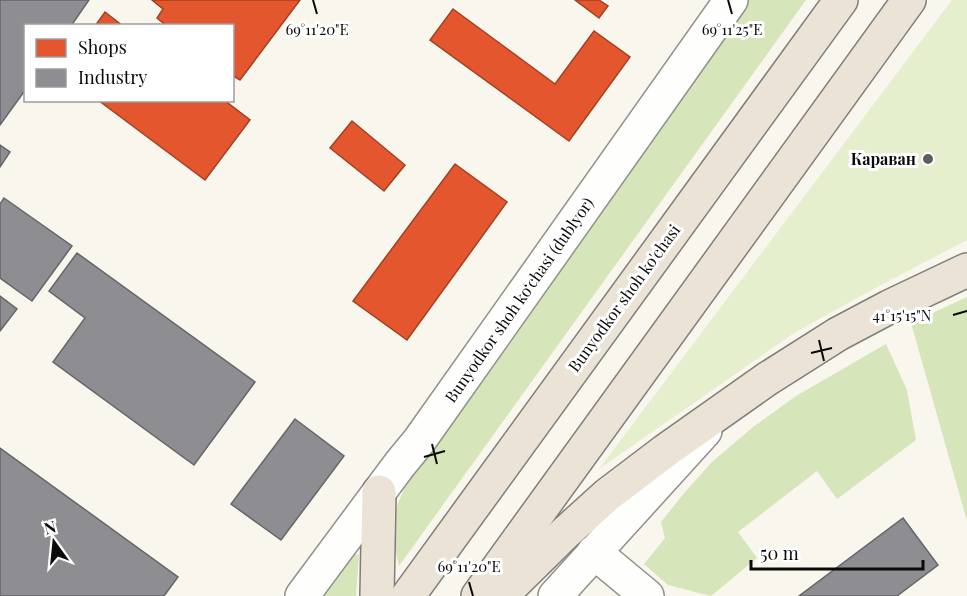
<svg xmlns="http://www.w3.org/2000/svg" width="967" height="596" viewBox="0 0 967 596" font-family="'Playfair Display',serif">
<rect width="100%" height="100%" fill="#f9f6ed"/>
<path fill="#e5eecd" d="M952,0H967V240L877,287L794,333L599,469Z"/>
<g fill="#d6e6ba">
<path d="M749,0H806L399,566L392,534L397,506L409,477Z"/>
<path d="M967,297V521L911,323Z"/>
<path d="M886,344L907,390L916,440L837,499L817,471L738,532L757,558L711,596L668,585L644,564L665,538L661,522L685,492L712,462L753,427L796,396Z"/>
<path d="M349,552L359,555L356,596H317Z"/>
</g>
<g fill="#e4572e" stroke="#a34023" stroke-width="1.5">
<path d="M152,0H300L240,80L232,75V26H167L157,18L163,9Z"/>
<path d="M575,0H599L608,6L599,18Z"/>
<path d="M453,9L555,84L594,31L630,57L569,141L430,40Z"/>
<path d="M105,12L123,26H95Z"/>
<path d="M98,100H224L250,120L205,180Z"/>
<path d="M352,121L405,165L384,191L330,148Z"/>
<path d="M455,164L507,202L407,340L353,301Z"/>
</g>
<g fill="#8d8d92" stroke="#666669" stroke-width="1.5">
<path d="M0,0H89L71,26H26V89L0,125Z"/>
<path d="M0,145L10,152L0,167Z"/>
<path d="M4,198L72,246L32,301L0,278V204Z"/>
<path d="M77,253L255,382L194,465L53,362L85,318L49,291Z"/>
<path d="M0,296L17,309L0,331Z"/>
<path d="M295,419L344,456L281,540L231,504Z"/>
<path d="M0,448L178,577L164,596H0Z"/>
<path d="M903,518L938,565L897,596H799Z"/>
</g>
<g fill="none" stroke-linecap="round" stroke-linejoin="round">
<defs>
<g id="tertiary">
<path d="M594,552L647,596"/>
<path d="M302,596L400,464L419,441L731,0"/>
<path d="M555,596L705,431"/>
</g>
<g id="primary">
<path d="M377,596L379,492"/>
<path d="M408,596L841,0"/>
<path d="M478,596L909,0"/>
<path d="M501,596L564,534L607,495L665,451L767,379L838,334L889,307L967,270"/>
</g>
</defs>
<use href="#tertiary" stroke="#92908c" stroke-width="36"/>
<use href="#primary" stroke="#7f7e7a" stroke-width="36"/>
<use href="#tertiary" stroke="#fefefc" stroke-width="33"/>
<use href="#primary" stroke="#ebe4d6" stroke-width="33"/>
</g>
<path fill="none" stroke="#0a0a0a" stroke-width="2" d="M313,0L317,14M728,0L732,14M953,315L967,311M819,340L824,361M811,353L832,348M432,444L437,464M424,457L445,451M469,582L473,596"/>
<circle fill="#5e5d59" stroke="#fff" stroke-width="2" cx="928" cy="159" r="6"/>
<g text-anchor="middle" stroke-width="6" stroke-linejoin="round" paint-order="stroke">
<g font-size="16" font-weight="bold" fill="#0a0a0a" stroke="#fff" text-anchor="end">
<text x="916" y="165">Караван</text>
</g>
<g font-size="16" fill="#0a0a0a" stroke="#fff">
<text transform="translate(624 298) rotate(-54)" y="6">Bunyodkor shoh ko'chasi</text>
<text transform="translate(519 300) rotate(-55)" y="6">Bunyodkor shoh koʻchasi (dublyor)</text>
</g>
</g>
<g font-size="15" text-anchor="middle" fill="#0a0a0a" stroke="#fff" stroke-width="6" stroke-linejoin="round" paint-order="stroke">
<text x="317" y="35">69°11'20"E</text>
<text x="732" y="35">69°11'25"E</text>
<text x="902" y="321">41°15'15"N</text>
<text x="469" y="572">69°11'20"E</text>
</g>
<rect x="24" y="24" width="210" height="78" fill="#ffffff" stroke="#9d9d9d" stroke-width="1.5"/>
<rect x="36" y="39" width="30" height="18" fill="#e4572e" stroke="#9d9d9d" stroke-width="1.5"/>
<text x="78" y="54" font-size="18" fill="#0a0a0a">Shops</text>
<rect x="36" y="69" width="30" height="18" fill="#8d8d92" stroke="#9d9d9d" stroke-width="1.5"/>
<text x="78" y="84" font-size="18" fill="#0a0a0a">Industry</text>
<g transform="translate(54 542) rotate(345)" stroke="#ffffff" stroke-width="4.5" paint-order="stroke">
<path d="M0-4.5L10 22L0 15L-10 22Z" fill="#0a0a0a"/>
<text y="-9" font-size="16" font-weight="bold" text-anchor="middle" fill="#0a0a0a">N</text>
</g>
<path d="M751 560v9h172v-9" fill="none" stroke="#0a0a0a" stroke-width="3"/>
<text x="760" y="560" font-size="18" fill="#0a0a0a" stroke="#ffffff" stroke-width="4.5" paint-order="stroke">50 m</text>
</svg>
